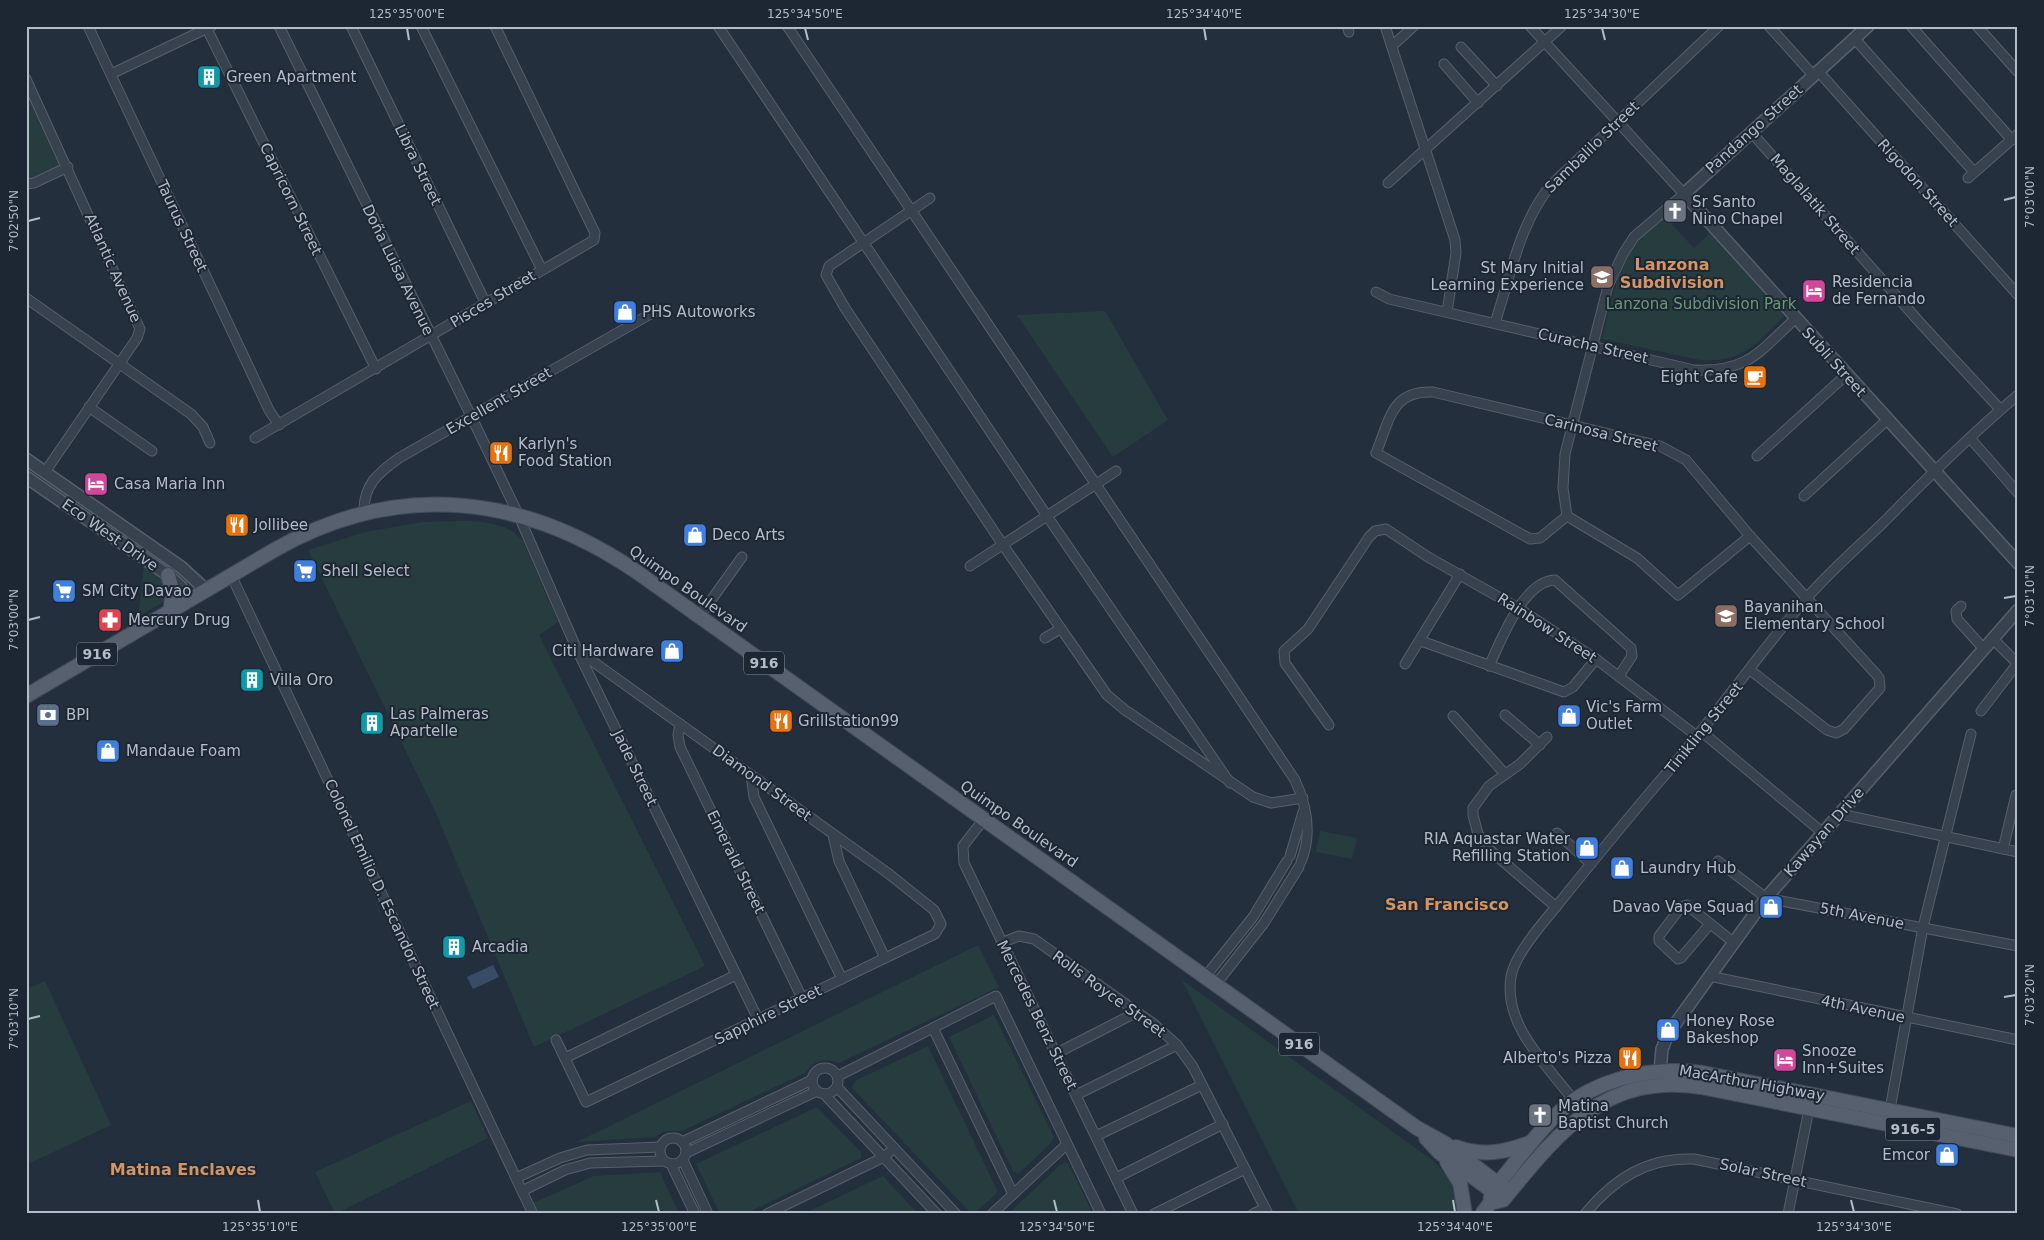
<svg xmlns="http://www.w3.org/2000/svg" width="2044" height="1240" viewBox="0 0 2044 1240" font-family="'DejaVu Sans',sans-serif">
<rect width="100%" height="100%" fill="#242f3e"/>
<g fill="#263c3f">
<path d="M26,91L62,166L31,180L26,177Z"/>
<path d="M1665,217L1694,248L1711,232L1784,316C1756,344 1744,363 1700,360L1602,339C1610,306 1617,264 1642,238C1649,231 1657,224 1665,217Z"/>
<path d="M1105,311L1168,420L1113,457L1017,315Z"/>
<path d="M422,522C453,522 502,514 523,541L558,622L539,635L705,966L534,1047L435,811L308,550L365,532Z"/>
<path d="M144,565L165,581L166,600L138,617Z"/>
<path d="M1320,831L1357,838L1352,859L1316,852Z"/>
<path d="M978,945L999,987L839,1063C825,1057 813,1061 805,1073L682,1131H665L655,1137L577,1142Z"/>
<path d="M1182,980L1432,1160C1449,1175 1459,1191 1457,1214H1299Z"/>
<path d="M45,981L111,1125L26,1165V989Z"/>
<path d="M994,1015L1054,1137L1051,1143L1018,1174L1013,1171L949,1037Z"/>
<path d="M928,1046L997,1190L996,1194L975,1213L970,1212L852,1088L855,1081Z"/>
<path d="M471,1101L488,1138L335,1214L315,1172Z"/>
<path d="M817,1107L861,1152V1158L745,1214H720L696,1164Z"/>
<path d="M1066,1162L1069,1165L1093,1214H1008L1060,1165Z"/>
<path d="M660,1172L679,1214H538L533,1203L594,1176Z"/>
<path d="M883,1176L918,1214H803Z"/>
</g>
<path fill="#394c67" d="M493,965L499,977L473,989L467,977Z"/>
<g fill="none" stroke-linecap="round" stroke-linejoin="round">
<defs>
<g id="minor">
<path d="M88,26L269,410L279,425"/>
<path d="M279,26L472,418L518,514L578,652L758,1019"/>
<path d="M351,26L486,304"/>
<path d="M421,26L542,270"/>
<path d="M718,26L1047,516L1230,783"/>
<path d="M787,26L1295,780C1307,806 1312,835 1301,862"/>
<path d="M1347,26L1349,32"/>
<path d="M1385,26L1455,240L1456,253L1447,312"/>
<path d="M1530,26L1684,194L1634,237L1623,254L1608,286L1565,454L1563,488L1567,516"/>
<path d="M1769,26L1813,75"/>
<path d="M1911,26L2012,140"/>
<path d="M1977,26L2018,72"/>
<path d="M207,29L376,369"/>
<path d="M1854,38L1974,172"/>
<path d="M1392,46L1414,26"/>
<path d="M1461,47L1497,86"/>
<path d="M1444,64L1478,103"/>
<path d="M1818,71L2018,295"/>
<path d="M111,74L212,26"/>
<path d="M26,79L140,329L137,338L45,472"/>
<path d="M1751,132L1923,326L2000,409"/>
<path d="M1968,178L2018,134"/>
<path d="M1388,183L1562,26"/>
<path d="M26,184L34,183L68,167"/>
<path d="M930,198L829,266L826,275L845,308L1003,545L1107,695L1125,710L1253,797L1271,803L1303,798"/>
<path d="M1376,292L1389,299L1694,370C1748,372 1758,353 1795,319"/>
<path d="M26,298L191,414L203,427L210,443"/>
<path d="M1495,323C1510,277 1520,222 1551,185L1719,26"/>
<path d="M89,407L152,451"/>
<path d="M255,438L594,240L595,233L495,26"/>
<path d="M1970,438L2018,493"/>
<path d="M1757,456L1846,375"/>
<path d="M1804,496L1887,420"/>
<path d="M364,513C363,485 378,473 399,458L659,309"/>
<path d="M1567,516L1540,538L1530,539L1376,453C1390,420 1391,390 1433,392L1643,442L1660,446L1686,460L1750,536L1876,674L1879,678L1880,688L1844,729L1836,733L1827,730L1750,670"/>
<path d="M1567,516L1637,558L1678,595L1750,536"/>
<path d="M970,566L1116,471"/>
<path d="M231,575L533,1214"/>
<path d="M1961,606L1956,611L1957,619L1983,648"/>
<path d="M699,617L742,557"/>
<path d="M1045,638L1060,629"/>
<path d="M1992,638L2018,664"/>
<path d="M1421,641L1564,692L1573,687L1596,659"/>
<path d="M1405,664L1460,574"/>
<path d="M1489,666C1501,641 1523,581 1555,580L1631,648L1632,656L1619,676"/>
<path d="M1981,711L2017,664"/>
<path d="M1505,715L1540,745"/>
<path d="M1453,716L1505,774"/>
<path d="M680,724L678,735L680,747L802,998"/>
<path d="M1329,725L1285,663L1284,651L1308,629L1369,537L1375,531L1386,529L1428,557L1518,608L1596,659L1698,737"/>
<path d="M1702,732L1823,833"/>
<path d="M1547,737L1520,764L1489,786L1473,808V815L1478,834L1491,851L1556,907"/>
<path d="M751,775L754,797L842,979"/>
<path d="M1840,814L2018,852"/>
<path d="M984,819L963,846L964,863L1133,1214"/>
<path d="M1557,833L1590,863"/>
<path d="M833,835L839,861L885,958"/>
<path d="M2003,849L2016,795"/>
<path d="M1290,856L1303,812"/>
<path d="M1718,861L1766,898L2018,946"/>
<path d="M1710,924L1681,958L1678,959L1659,941V936L1681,907L1687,905L1733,942"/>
<path d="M1001,943L1019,936L1034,939L1154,1024L1177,1045L1193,1067L1268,1214"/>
<path d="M1709,976L2018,1040"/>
<path d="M1205,977L1253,917L1287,861"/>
<path d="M1216,984L1264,923L1299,867"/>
<path d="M933,1028L1013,1194"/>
<path d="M556,1040L586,1102L935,934L941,924L934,910L889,874L581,653"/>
<path d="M1055,1054L1137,1012"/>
<path d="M565,1058L736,975"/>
<circle cx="825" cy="1081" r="13"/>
<path d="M838,1076L996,996L1101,1214"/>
<path d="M837,1087L956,1214"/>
<path d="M824,1094L937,1214"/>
<path d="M1076,1095L1177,1045"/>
<path d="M1574,1101C1547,1065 1503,1025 1511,977C1514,956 1541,925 1555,908C1589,866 1623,824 1658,783C1710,724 1754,659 1805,600C1829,572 1858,547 1884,522C1927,478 1971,434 2018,395"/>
<path d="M1889,1115L1923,927L1971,734"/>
<path d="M1096,1136L1202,1085"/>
<circle cx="673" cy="1151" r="13"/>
<path d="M682,1142L812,1080"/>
<path d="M686,1153L817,1091"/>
<path d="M683,1160L708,1214"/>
<path d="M671,1164L695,1214"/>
<path d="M516,1178L560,1158L587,1150L660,1147"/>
<path d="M1116,1178L1223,1124"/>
<path d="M522,1191L565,1170L590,1163L663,1161"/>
<path d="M767,1214L884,1157L894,1148"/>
<path d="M992,1214L1067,1144"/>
<path d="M1154,1214L1245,1169"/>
<path d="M1253,1214L1265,1208"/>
<path d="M1585,1214C1614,1179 1647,1157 1694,1159L1957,1214"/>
<path d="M1788,1214L1810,1104"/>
</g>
<g id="tertiary">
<path d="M1868,26L1684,194L2018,563"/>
<path d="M26,459L181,567L206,590"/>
<path d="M26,477L168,575L181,587L189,599"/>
<path d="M1660,1072L1662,1049L1668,1034L1766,898L2018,610"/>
</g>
<g id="primary">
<path d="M168,575L173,594L170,611"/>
<path d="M26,696L276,549C398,480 523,494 637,572L1417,1128L1446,1144L1509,1192"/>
<path d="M1426,1138L1439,1152L1499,1196"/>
<path d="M1456,1147C1484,1157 1506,1152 1532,1142"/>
<path d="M1447,1162L1460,1183L1465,1214"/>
<path d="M1490,1203L1503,1200C1558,1133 1605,1072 1701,1087L2018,1150"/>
<path d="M1482,1214L1490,1203L1492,1191C1515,1164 1545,1120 1574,1100C1612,1075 1659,1067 1703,1073L2018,1136"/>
</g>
</defs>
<use href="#minor" stroke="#565f6c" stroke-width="11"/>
<use href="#tertiary" stroke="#565f6c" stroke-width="14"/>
<use href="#primary" stroke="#414a57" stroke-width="16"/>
<use href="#minor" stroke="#38414e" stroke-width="9"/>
<use href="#tertiary" stroke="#38414e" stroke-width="11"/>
<use href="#primary" stroke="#56606e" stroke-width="14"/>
</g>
<path fill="none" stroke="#b4bcc9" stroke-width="2" d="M407,28L409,40M805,28L808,40M1204,28L1206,40M1602,28L1605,40M2004,200L2016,197M28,221L40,218M2004,598L2016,596M28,620L40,617M2004,997L2016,995M28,1019L40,1016M258,1200L260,1212M656,1200L659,1212M1054,1200L1057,1212M1453,1200L1455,1212M1851,1200L1854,1212"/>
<defs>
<symbol id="building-square" viewBox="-11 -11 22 22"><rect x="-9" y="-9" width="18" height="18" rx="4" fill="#0f9aa8" stroke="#1d2633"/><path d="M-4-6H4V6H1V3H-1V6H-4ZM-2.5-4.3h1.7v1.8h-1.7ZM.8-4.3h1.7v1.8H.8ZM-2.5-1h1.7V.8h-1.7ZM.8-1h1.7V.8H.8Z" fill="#fff"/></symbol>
<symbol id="church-square" viewBox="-11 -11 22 22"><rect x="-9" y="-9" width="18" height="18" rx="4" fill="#6b7280" stroke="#1d2633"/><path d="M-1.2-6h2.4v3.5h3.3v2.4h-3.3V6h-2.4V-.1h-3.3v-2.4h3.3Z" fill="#fff"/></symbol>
<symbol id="school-square" viewBox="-11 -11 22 22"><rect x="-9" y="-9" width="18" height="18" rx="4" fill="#8d6e63" stroke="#1d2633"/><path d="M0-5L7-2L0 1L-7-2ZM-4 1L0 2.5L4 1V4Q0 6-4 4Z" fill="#fff"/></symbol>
<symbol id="hotel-square" viewBox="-11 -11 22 22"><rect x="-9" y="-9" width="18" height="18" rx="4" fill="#d1479c" stroke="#1d2633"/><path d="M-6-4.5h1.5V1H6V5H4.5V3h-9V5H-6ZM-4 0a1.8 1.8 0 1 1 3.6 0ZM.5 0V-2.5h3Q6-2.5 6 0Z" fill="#fff"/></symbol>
<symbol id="shop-square" viewBox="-11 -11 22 22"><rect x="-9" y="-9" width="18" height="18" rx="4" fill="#3f7fe0" stroke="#1d2633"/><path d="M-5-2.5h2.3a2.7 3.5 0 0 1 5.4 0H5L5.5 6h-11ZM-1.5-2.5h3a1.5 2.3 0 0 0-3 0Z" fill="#fff"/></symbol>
<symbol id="cafe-square" viewBox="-11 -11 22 22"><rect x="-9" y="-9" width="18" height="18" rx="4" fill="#e8710a" stroke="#1d2633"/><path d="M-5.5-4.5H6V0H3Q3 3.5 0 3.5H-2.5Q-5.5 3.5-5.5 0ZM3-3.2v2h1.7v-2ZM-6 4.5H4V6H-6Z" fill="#fff"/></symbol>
<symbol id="restaurant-square" viewBox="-11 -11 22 22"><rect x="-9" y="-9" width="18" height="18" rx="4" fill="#e8710a" stroke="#1d2633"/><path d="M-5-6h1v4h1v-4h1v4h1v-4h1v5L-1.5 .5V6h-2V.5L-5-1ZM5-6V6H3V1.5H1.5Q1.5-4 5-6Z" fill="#fff"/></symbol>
<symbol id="supermarket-square" viewBox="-11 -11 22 22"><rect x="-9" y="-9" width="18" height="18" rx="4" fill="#3f7fe0" stroke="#1d2633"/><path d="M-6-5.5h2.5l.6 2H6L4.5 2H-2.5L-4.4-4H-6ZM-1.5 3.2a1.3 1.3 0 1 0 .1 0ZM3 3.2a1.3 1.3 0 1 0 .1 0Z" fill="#fff"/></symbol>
<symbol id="pharmacy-square" viewBox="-11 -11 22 22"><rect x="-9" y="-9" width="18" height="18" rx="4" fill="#e0444e" stroke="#1d2633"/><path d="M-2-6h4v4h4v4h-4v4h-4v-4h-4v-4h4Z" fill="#fff"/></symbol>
<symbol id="bank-square" viewBox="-11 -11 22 22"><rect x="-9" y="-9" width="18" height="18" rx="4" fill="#5c6f8a" stroke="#1d2633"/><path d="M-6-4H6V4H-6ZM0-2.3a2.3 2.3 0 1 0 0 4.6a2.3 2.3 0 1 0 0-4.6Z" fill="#fff"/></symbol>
</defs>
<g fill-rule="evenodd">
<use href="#building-square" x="195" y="63" width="28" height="28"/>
<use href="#church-square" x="1661" y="197" width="28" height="28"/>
<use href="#school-square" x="1588" y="263" width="28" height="28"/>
<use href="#hotel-square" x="1800" y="277" width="28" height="28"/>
<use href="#shop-square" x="611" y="298" width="28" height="28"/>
<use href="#cafe-square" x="1741" y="363" width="28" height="28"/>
<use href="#restaurant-square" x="487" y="439" width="28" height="28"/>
<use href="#hotel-square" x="82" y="470" width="28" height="28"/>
<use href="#restaurant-square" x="223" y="511" width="28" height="28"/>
<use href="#shop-square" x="681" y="521" width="28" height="28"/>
<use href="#supermarket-square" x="291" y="557" width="28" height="28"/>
<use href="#supermarket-square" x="50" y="577" width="28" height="28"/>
<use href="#school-square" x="1712" y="602" width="28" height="28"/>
<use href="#pharmacy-square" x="96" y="606" width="28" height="28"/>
<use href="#shop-square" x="658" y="637" width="28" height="28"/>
<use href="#building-square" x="238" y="666" width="28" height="28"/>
<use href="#bank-square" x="34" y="701" width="28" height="28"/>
<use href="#shop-square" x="1555" y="702" width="28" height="28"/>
<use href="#restaurant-square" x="767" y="707" width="28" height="28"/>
<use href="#building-square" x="358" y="709" width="28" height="28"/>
<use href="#shop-square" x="94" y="737" width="28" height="28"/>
<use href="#shop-square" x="1573" y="834" width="28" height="28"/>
<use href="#shop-square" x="1608" y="854" width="28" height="28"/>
<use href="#shop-square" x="1757" y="893" width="28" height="28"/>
<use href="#building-square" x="440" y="933" width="28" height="28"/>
<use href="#shop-square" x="1654" y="1016" width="28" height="28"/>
<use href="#restaurant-square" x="1616" y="1044" width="28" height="28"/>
<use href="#hotel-square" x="1771" y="1046" width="28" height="28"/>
<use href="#church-square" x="1526" y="1101" width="28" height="28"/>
<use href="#shop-square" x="1933" y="1141" width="28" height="28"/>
</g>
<g text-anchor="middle" stroke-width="4" stroke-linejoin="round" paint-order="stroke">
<g fill="#1d2633" stroke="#878f9c" stroke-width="1">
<rect x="77" y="642.5" width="40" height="23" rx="4"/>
<rect x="744" y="651.5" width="40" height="23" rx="4"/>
<rect x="1279" y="1032.5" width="40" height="23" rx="4"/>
<rect x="1885.5" y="1117.5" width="55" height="23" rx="4"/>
</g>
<g font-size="14" font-weight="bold" fill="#b4bcc9">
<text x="97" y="659">916</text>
<text x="764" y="668">916</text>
<text x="1299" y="1049">916</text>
<text x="1913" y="1134">916-5</text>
</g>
<g font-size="15" fill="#b4bcc9" stroke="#1d2633" text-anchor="start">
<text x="226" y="82">Green Apartment</text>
<text x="1692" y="207">Sr Santo<tspan x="1692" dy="17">Nino Chapel</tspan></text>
<text x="1584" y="273" text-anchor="end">St Mary Initial<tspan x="1584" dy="17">Learning Experience</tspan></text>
<text x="1832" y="287">Residencia<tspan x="1832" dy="17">de Fernando</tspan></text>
<text x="642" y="317">PHS Autoworks</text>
<text x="1738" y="382" text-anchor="end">Eight Cafe</text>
<text x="518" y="449">Karlyn's<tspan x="518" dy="17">Food Station</tspan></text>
<text x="114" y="489">Casa Maria Inn</text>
<text x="254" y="530">Jollibee</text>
<text x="712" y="540">Deco Arts</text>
<text x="322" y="576">Shell Select</text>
<text x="82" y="596">SM City Davao</text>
<text x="1744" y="612">Bayanihan<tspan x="1744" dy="17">Elementary School</tspan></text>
<text x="128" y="625">Mercury Drug</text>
<text x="654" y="656" text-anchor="end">Citi Hardware</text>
<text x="270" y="685">Villa Oro</text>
<text x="1586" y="712">Vic's Farm<tspan x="1586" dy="17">Outlet</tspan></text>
<text x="390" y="719">Las Palmeras<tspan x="390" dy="17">Apartelle</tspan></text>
<text x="66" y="720">BPI</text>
<text x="798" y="726">Grillstation99</text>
<text x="126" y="756">Mandaue Foam</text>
<text x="1570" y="844" text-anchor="end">RIA Aquastar Water<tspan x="1570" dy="17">Refilling Station</tspan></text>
<text x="1640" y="873">Laundry Hub</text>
<text x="1754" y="912" text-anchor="end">Davao Vape Squad</text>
<text x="472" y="952">Arcadia</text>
<text x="1686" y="1026">Honey Rose<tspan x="1686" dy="17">Bakeshop</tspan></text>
<text x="1802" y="1056">Snooze<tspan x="1802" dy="17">Inn+Suites</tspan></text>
<text x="1612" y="1063" text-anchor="end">Alberto's Pizza</text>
<text x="1558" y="1111">Matina<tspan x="1558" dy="17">Baptist Church</tspan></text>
<text x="1930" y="1160" text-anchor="end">Emcor</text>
</g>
<g font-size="15" fill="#b4bcc9" stroke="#1d2633">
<text transform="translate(1754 129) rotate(-42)" y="5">Pandango Street</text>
<text transform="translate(1592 147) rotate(-44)" y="5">Sambalilo Street</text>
<text transform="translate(418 165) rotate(64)" y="5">Libra Street</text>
<text transform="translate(1918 183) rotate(48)" y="5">Rigodon Street</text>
<text transform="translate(291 199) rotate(64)" y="5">Capricorn Street</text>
<text transform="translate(1815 204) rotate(49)" y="5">Maglalatik Street</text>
<text transform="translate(182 226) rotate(65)" y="5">Taurus Street</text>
<text transform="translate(113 268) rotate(66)" y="5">Atlantic Avenue</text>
<text transform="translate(398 270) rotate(64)" y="5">Doña Luisa Avenue</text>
<text transform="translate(493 299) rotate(-31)" y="5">Pisces Street</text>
<text transform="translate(1593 346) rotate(13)" y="5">Curacha Street</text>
<text transform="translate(1834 362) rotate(48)" y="5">Subli Street</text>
<text transform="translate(499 401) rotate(-30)" y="5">Excellent Street</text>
<text transform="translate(1601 433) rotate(14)" y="5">Carinosa Street</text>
<text transform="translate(110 535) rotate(35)" y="5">Eco West Drive</text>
<text transform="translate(688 589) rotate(35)" y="5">Quimpo Boulevard</text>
<text transform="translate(1547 628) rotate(33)" y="5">Rainbow Street</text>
<text transform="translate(1704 728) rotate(-51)" y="5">Tinikling Street</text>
<text transform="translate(635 768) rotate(64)" y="5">Jade Street</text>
<text transform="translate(762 783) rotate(36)" y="5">Diamond Street</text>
<text transform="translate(1019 824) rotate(35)" y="5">Quimpo Boulevard</text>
<text transform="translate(1824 832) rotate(-49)" y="5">Kawayan Drive</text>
<text transform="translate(736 862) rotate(64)" y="5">Emerald Street</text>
<text transform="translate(382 894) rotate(65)" y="5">Colonel Emilio D. Escandor Street</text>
<text transform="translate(1862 916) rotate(11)" y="5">5th Avenue</text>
<text transform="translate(1109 994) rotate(36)" y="5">Rolls Royce Street</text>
<text transform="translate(1863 1009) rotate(12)" y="5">4th Avenue</text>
<text transform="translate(768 1015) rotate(-26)" y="5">Sapphire Street</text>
<text transform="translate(1037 1015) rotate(64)" y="5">Mercedes Benz Street</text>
<text transform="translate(1752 1083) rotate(10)" y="5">MacArthur Highway</text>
<text transform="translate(1763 1173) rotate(12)" y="5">Solar Street</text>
</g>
<g font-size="15" fill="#6b9a76" stroke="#1d2633">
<text x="1701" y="309">Lanzona Subdivision Park</text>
</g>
<g font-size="16" font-weight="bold" fill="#d59563" stroke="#1d2633">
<text x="1672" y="270">Lanzona<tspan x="1672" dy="18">Subdivision</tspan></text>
<text x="1447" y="910">San Francisco</text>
<text x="183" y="1175">Matina Enclaves</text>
</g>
</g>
<rect width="2044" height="1240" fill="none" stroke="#1d2633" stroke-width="55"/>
<rect x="28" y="28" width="1988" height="1184" fill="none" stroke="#b4bcc9" stroke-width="2"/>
<g font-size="12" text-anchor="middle" fill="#b4bcc9">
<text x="407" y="18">125°35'00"E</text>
<text x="805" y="18">125°34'50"E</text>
<text x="1204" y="18">125°34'40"E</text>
<text x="1602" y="18">125°34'30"E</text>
<text transform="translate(2030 197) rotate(-90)" y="4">7°03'00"N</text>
<text transform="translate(14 221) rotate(-90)" y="4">7°02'50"N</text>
<text transform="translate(2030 596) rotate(-90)" y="4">7°03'10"N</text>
<text transform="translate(14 620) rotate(-90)" y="4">7°03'00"N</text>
<text transform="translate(2030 995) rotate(-90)" y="4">7°03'20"N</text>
<text transform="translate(14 1019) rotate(-90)" y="4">7°03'10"N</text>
<text x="260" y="1231">125°35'10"E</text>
<text x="659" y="1231">125°35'00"E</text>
<text x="1057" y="1231">125°34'50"E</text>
<text x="1455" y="1231">125°34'40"E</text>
<text x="1854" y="1231">125°34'30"E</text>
</g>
</svg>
